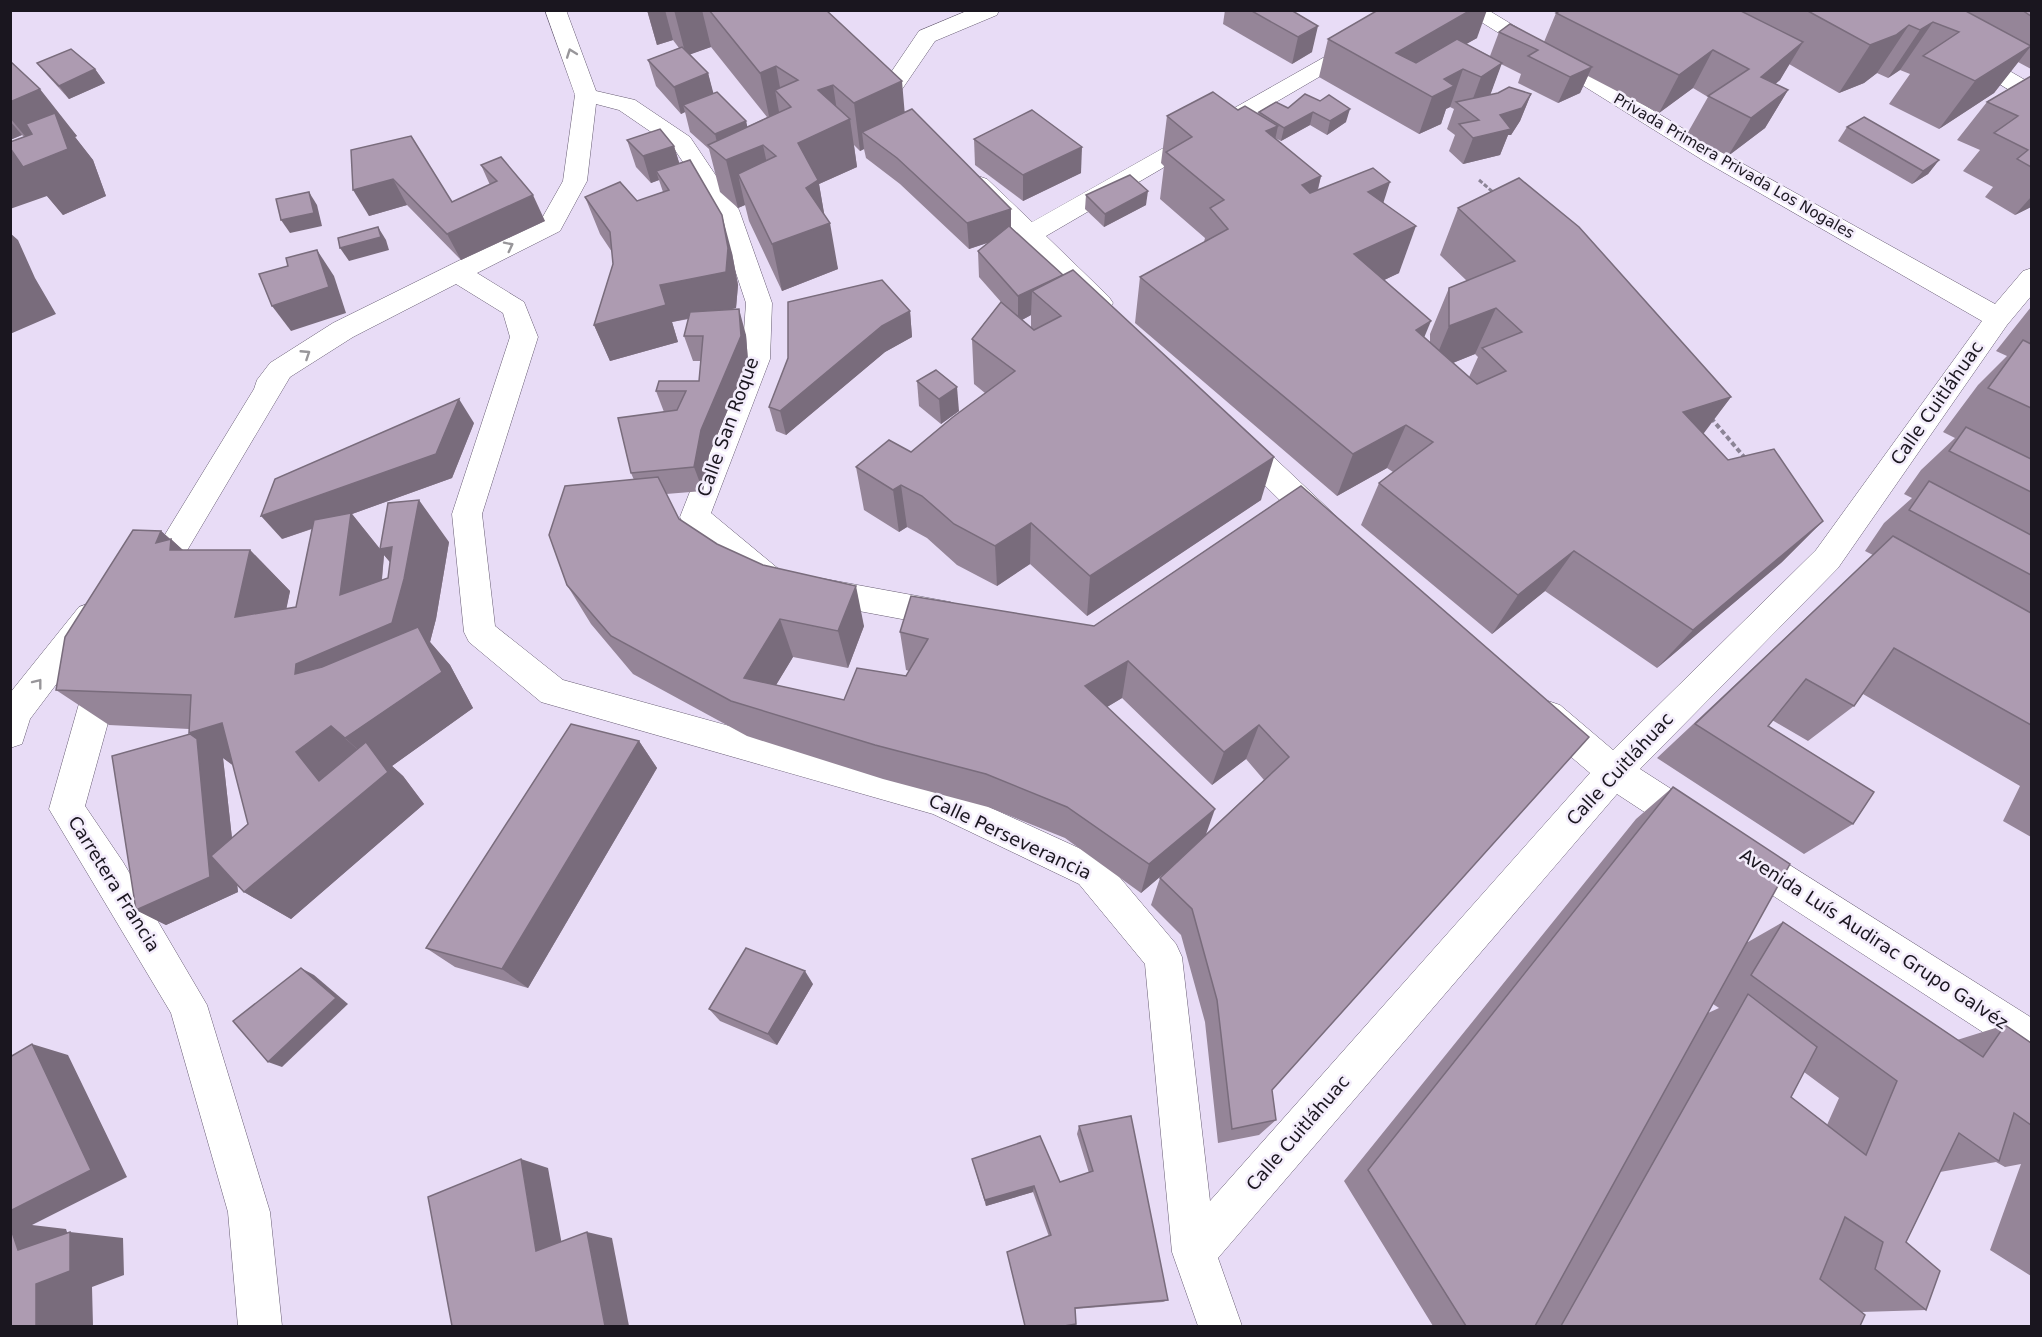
<svg xmlns="http://www.w3.org/2000/svg" width="2042" height="1337" viewBox="0 0 2042 1337" font-family="'DejaVu Sans',sans-serif">
<rect width="100%" height="100%" fill="#e8dcf6"/>
<g fill="none" stroke-linecap="round" stroke-linejoin="round">
<defs>
<g id="minor">
<path d="M545,10H566L596,91L635,100L690,137L739,210L772,303L770,359L711,513L781,571L950,602L961,606L966,615L961,624L950,628L773,595L762,591L684,525L680,517L742,359L746,303L715,210L673,147L619,110L596,104L587,181L560,231L477,273L524,302L538,337L482,514L495,626L563,680L939,784L1105,860L1176,944L1182,957L1210,1201L1590,773L1536,727L1531,716L1536,705L1548,701L1560,705L1613,750L1816,550L1982,321L1704,161L1462,10H1488L1720,151L1995,304L2023,271L2032,268V295L2007,325L1838,568L1640,769L1707,812L1712,824L1707,836L1694,841L1681,836L1617,794L1218,1258L1242,1326H1198L1172,1252L1145,964L1079,884L933,814L541,702L469,642L464,632L452,514L510,337L503,313L456,284L353,337L290,377L163,591L152,595L141,591L136,582L254,389L257,380L270,363L333,323L541,220L563,181L575,95Z"/>
<path d="M969,10H999L997,15L935,41L894,101H878L875,96L919,31Z"/>
<path d="M1408,10H1434L1046,236L1109,297L1113,303L1109,309L1100,312L1091,309L966,184L969,179L978,176L987,179L1032,222Z"/>
<path d="M1878,10H1904L2032,84V101L2024,99Z"/>
<path d="M1238,430L1248,433L1335,515L1339,524L1335,533L1324,536L1313,533L1228,449L1224,441L1228,433Z"/>
<path d="M90,603L101,607L106,616L101,625L30,719L22,744L10,748V693L79,607Z"/>
<path d="M105,658L117,662L122,672L85,806L123,862L207,1005L270,1212L282,1326H238L228,1212L171,1013L49,809L88,672L93,662Z"/>
<path d="M1745,840L1758,845L2032,1018V1061L2018,1055L1732,869L1727,857L1732,845Z"/>
</g>
</defs>
<use href="#minor" stroke="#675c73" stroke-width="1"/>
<path stroke="#8c8496" stroke-width="3" stroke-dasharray="4.5 2" stroke-linecap="butt" d="M1479,180L1494,193"/>
<path stroke="#8c8496" stroke-width="4" stroke-dasharray="5 3" stroke-linecap="butt" d="M1711,418L1745,458"/>
<use href="#minor" fill="#fff" fill-rule="evenodd"/>
</g>
<g fill="#958598" fill-rule="evenodd">
<path d="M647,10H826L905,112L1011,209V227L1261,500L1087,616L1030,564L997,586L957,565L927,538L907,527L899,532L864,510L856,467L911,452L985,393L974,384L972,339L1001,302L979,277L978,251L990,242L969,249L900,184L866,158L864,149L860,151L854,145L857,167L819,184L824,214L838,269L782,291L749,221L745,205L738,208L720,192L709,149L690,132L685,112L681,114L656,86L648,60L679,48L673,40L657,45ZM711,47L767,117L747,127L746,121L713,94L708,73L690,54ZM1031,315V328L1022,320Z"/>
<path d="M1225,10H1291L1312,52L1292,64L1223,24Z"/>
<path d="M1561,10H2031V69L2018,62L1994,93L1939,129L1889,104L1910,74L1900,70L1888,78L1877,73L1864,83L1839,93L1789,64L1780,80L1775,84L1788,90L1765,128L1728,156L1687,134L1708,97L1693,88L1659,113L1588,76L1580,93L1558,103L1518,83L1521,74L1501,64L1490,95L1531,94L1520,121L1511,135H1508L1500,155L1463,164L1449,151L1455,135L1447,129L1454,109L1450,107L1446,109L1441,124L1419,134L1319,77L1328,39L1477,38L1466,44L1490,56L1499,32L1544,42L1556,13Z"/>
<path d="M10,61L77,136L75,137L93,160L106,196L63,215L47,196L24,137L22,135L10,140Z"/>
<path d="M37,63L95,69L105,83L69,99L48,76Z"/>
<path d="M2031,76V207L2015,215L1985,197L1993,187L1963,171L1980,150L1957,140L1987,102Z"/>
<path d="M1305,94L1346,122L1327,135L1310,125L1281,141L1275,138V139L1321,176L1318,190L1384,203L1399,273L1384,280L1424,337L1430,343V334L1449,288L1467,281L1440,255L1458,208L1731,397L1703,433L1728,460L1823,521L1782,562L1657,668L1545,591L1492,634L1361,525L1379,483L1393,472L1387,468L1337,496L1135,323L1140,277L1204,242L1205,238L1160,199L1164,166L1161,163L1167,116L1238,110L1258,114L1259,112L1288,108ZM1475,354L1478,357L1469,377L1453,363Z"/>
<path d="M1847,127L1939,160L1928,174L1912,184L1838,141Z"/>
<path d="M974,139L1081,173L1023,201L975,165Z"/>
<path d="M627,140L674,146L679,163L732,253L738,285L736,308L729,310L746,335L748,361L709,455L703,491L666,494L679,519L717,544L864,626L848,668L793,657L776,685L844,700L906,676L909,671L906,670L900,632L1094,626L1301,486L1272,1090L1276,1120L1259,1135L1218,1143L1205,1022L1181,935L1151,905L1160,878L1164,873L1141,893L1065,838L988,807L883,779L747,736L633,674L591,624L567,585L634,480L631,473L664,412L656,391L699,381L701,361H693L684,336L689,319L672,322L678,342L610,361L594,325L613,264L612,252L600,234L585,197L637,201L663,192L659,180L651,183L636,167ZM1122,698L1212,785L1246,759L1264,780L1206,834L1107,707Z"/>
<path d="M351,150L452,202L490,185L481,165L545,221L461,260L407,205L369,216Z"/>
<path d="M1086,195L1146,205L1104,227L1085,209Z"/>
<path d="M2031,307V837L2003,821L2020,786L1863,694L1854,706L1808,741L1772,720L1768,726L1853,824L1804,854L1657,758L1873,555L1865,551L1884,523L1912,498L1904,494L1921,470L1955,438L1943,432L1978,385L2007,356L1996,351Z"/>
<path d="M910,311L912,337L885,352L786,435L776,431L769,407Z"/>
<path d="M917,381L959,411L941,424L919,406Z"/>
<path d="M474,423L452,478L352,514L380,549L449,542L436,619L430,642L450,665L473,708L392,766L403,776L424,804L291,919L244,892L237,885L238,892L166,925L136,910L190,734L189,729L109,725L56,690L161,531L183,550H250L290,591L286,609L296,607L312,529L282,539ZM384,555L390,562L388,578L382,580ZM223,758L233,765L248,824L232,838Z"/>
<path d="M639,741L657,768L528,988L455,967L426,948Z"/>
<path d="M1673,787L1748,942L1783,922L1957,1040L2005,1025L2031,1043V1276L1990,1250L2021,1164L2005,1167L1996,1162L1940,1172L1906,1242L1926,1310L1861,1312L1820,1279L1860,1326H1433L1344,1181L1636,819ZM1713,1004L1719,1008L1708,1013ZM1804,1072L1839,1098L1827,1125L1791,1097Z"/>
<path d="M813,984L777,1045L720,1021L709,1009Z"/>
<path d="M1079,1126L1168,1300L1163,1302L1075,1309L1033,1192L986,1206L972,1159L1060,1182L1089,1173L1077,1134Z"/>
</g>
<g fill="#796c7c" fill-rule="evenodd">
<path d="M647,10H665L673,40L657,45Z"/>
<path d="M674,10H702L711,47L686,56Z"/>
<path d="M1471,10H1487L1477,38L1403,80L1396,53Z"/>
<path d="M1933,22L1900,70L1888,78L1920,30Z"/>
<path d="M1909,25L1877,73L1864,83L1839,93L1870,45Z"/>
<path d="M1318,26L1312,52L1292,64L1298,37Z"/>
<path d="M1803,42L1780,80L1741,113L1761,77Z"/>
<path d="M2031,46L1994,93L1939,129L1975,81Z"/>
<path d="M1713,50L1693,88L1659,113L1679,75Z"/>
<path d="M1502,63L1488,101L1468,112L1481,77Z"/>
<path d="M776,66L782,98L775,90L780,117L770,121L760,73Z"/>
<path d="M1592,67L1580,93L1558,103L1570,77Z"/>
<path d="M95,69L105,83L69,99L59,86Z"/>
<path d="M1463,69L1450,107L1446,109L1441,124L1419,134L1432,97L1444,79Z"/>
<path d="M708,73L715,99L683,105L685,112L681,114L674,87Z"/>
<path d="M902,81L906,128L862,132L864,149L860,151L854,103Z"/>
<path d="M833,85L839,124L850,119L857,167L819,184L826,224L830,223L838,269L782,291L772,244L798,143L818,90Z"/>
<path d="M40,89L77,136L75,137L93,160L106,196L63,215L47,196L10,209V148L40,154L10,118V102Z"/>
<path d="M1788,90L1765,128L1728,156L1751,118Z"/>
<path d="M1531,94L1520,121L1511,135H1508L1500,155L1463,164L1473,138L1500,115Z"/>
<path d="M1350,109L1346,122L1327,135L1330,121Z"/>
<path d="M1313,112L1310,125L1281,141L1284,128Z"/>
<path d="M10,121L22,135L10,140Z"/>
<path d="M746,121L752,147L720,155L715,134Z"/>
<path d="M1278,126L1268,173L1266,131Z"/>
<path d="M763,145L773,192L738,174L745,205L738,208L726,160Z"/>
<path d="M674,146L682,172L656,171L659,180L651,183L643,156Z"/>
<path d="M1082,147L1081,173L1023,201V175Z"/>
<path d="M1939,160L1928,174L1912,184L1923,171Z"/>
<path d="M1321,176L1309,223L1302,185Z"/>
<path d="M393,179L407,205L369,216L353,190Z"/>
<path d="M1390,182L1375,229L1368,192Z"/>
<path d="M1148,191L1146,205L1104,227L1105,214Z"/>
<path d="M309,192L317,205L322,226L290,233L281,220Z"/>
<path d="M533,195L545,221L461,260L447,234Z"/>
<path d="M2031,197V207L2015,215Z"/>
<path d="M1011,209V235L969,249L967,223Z"/>
<path d="M722,215L732,253L738,285L736,308L672,322L678,342L610,361L594,325L660,285Z"/>
<path d="M1416,226L1399,273L1340,301L1354,254Z"/>
<path d="M378,227L386,240L389,250L349,261L340,248Z"/>
<path d="M10,233L18,240L35,278L56,314L10,334Z"/>
<path d="M317,250L334,276L346,313L291,331L272,306Z"/>
<path d="M1063,275L1062,300L1032,291L1031,315L1018,322V296Z"/>
<path d="M1496,308L1475,354L1430,372L1449,326Z"/>
<path d="M739,309L746,335L748,361L709,455L703,491L694,467L701,430Z"/>
<path d="M910,311L912,337L885,352L786,435L780,411L882,326Z"/>
<path d="M1431,321L1412,367L1416,330Z"/>
<path d="M957,387L959,411L941,424L939,399Z"/>
<path d="M1731,397L1698,441L1683,412Z"/>
<path d="M459,399L474,423L452,478L352,514L380,549L419,500L449,542L436,619L430,642L450,665L473,708L392,766L403,776L424,804L291,919L244,892L319,781L296,752L331,726L383,772L345,738L295,674L296,664L340,595L351,515L282,539L261,516ZM384,555L404,579L377,629Z"/>
<path d="M1406,425L1387,468L1337,496L1353,454Z"/>
<path d="M1274,457L1261,500L1087,616L1090,576Z"/>
<path d="M901,485L907,527L899,532L893,490Z"/>
<path d="M1823,521L1782,562L1657,668L1693,630Z"/>
<path d="M1031,523L1030,564L997,586L995,546Z"/>
<path d="M161,531L171,540V539L215,580L156,543Z"/>
<path d="M250,550L290,591L277,655L235,617Z"/>
<path d="M1574,551L1545,591L1492,634L1518,595Z"/>
<path d="M856,586L864,626L848,668L838,631Z"/>
<path d="M780,619L793,657L761,710L744,678Z"/>
<path d="M1128,661L1122,698L1082,722L1085,686Z"/>
<path d="M222,723L235,767L223,758L238,892L166,925L136,910L197,739L189,733Z"/>
<path d="M1259,725L1246,759L1212,785L1224,752Z"/>
<path d="M639,741L657,768L528,988L502,969Z"/>
<path d="M1215,809L1204,840L1141,893L1149,864Z"/>
<path d="M301,968L314,975L348,1004L282,1067L268,1062Z"/>
<path d="M805,971L813,984L777,1045L768,1034Z"/>
<path d="M32,1044L68,1055L127,1177L32,1225L66,1229L70,1241V1232L123,1238L124,1275L92,1287L93,1326H36V1284L18,1250L10,1232V1211Z"/>
<path d="M521,1159L548,1168L564,1256L536,1251Z"/>
<path d="M1034,1186L1033,1192L986,1206L985,1200Z"/>
<path d="M587,1232L612,1238L629,1326H605Z"/>
</g>
<g fill="#ad9bb1" stroke="#796c7c" stroke-width="1.5">
<path d="M709,10H826L902,81L854,103L833,85L818,90L850,119L798,143L818,180L806,188L830,223L772,244L738,174L776,156L763,145L726,160L708,145L791,107L775,90L798,80L776,66L760,73Z"/>
<path d="M1250,10H1291L1318,26L1298,37Z"/>
<path d="M1378,10H1471L1396,53L1416,63L1457,39L1502,63L1481,77L1463,69L1444,79L1454,86L1432,97L1328,39Z"/>
<path d="M1561,10H1739L1803,42L1761,77L1788,90L1751,118L1708,96L1749,69L1713,50L1679,75L1556,13Z"/>
<path d="M1806,10H1964L2031,46L1975,81L1923,56L1959,32L1933,22L1920,30L1909,25L1896,35L1870,45Z"/>
<path d="M2022,10H2031V16Z"/>
<path d="M1510,24L1592,67L1570,77L1528,56L1538,50L1499,32Z"/>
<path d="M682,47L708,73L674,87L648,60Z"/>
<path d="M71,49L95,69L59,86L37,63Z"/>
<path d="M10,61L40,89L10,102Z"/>
<path d="M2031,76V167L2017,159L2028,150L1994,133L2018,116L1987,102Z"/>
<path d="M1509,87L1531,94L1522,108L1500,115L1511,129L1473,138L1459,124L1479,120L1456,102L1498,93Z"/>
<path d="M717,92L746,121L715,134L683,105Z"/>
<path d="M1213,92L1238,110L1245,106L1278,126L1266,131L1321,176L1302,185L1310,193L1373,168L1390,182L1368,192L1416,226L1354,254L1431,321L1416,330L1477,384L1506,371L1482,348L1522,332L1496,308L1449,326V288L1515,261L1458,208L1519,178L1579,227L1731,397L1683,412L1728,460L1774,449L1823,521L1693,630L1574,551L1518,595L1379,483L1433,442L1406,425L1353,454L1140,277L1228,229L1210,208L1224,200L1166,152L1192,137L1167,116Z"/>
<path d="M1305,94L1320,101L1329,95L1350,109L1330,121L1313,112L1284,128L1259,112L1276,102L1288,108Z"/>
<path d="M912,109L1011,209L967,223L897,158L862,132Z"/>
<path d="M1032,110L1082,147L1023,175L974,139Z"/>
<path d="M55,113L68,149L23,167L10,148V142L32,134L26,124Z"/>
<path d="M1864,117L1939,160L1923,171L1847,127Z"/>
<path d="M660,129L674,146L643,156L627,140Z"/>
<path d="M411,136L452,202L497,181L481,165L501,157L533,195L447,234L393,179L353,190L351,150Z"/>
<path d="M690,160L722,215L728,248L726,272L660,285L666,305L594,325L613,264L610,232L585,197L620,182L637,201L669,190L656,171Z"/>
<path d="M1130,175L1148,191L1105,214L1086,195Z"/>
<path d="M309,192L314,213L281,220L276,199Z"/>
<path d="M1009,226L1063,275L1018,296L978,251Z"/>
<path d="M378,227L381,237L340,248L338,238Z"/>
<path d="M317,250L329,287L272,306L259,274L288,266L286,258Z"/>
<path d="M1073,270L1274,457L1090,576L1031,523L995,546L954,524L922,496L901,485L893,490L856,467L889,440L911,452L953,417L1015,371L972,339L1001,302L1034,330L1061,316L1032,291Z"/>
<path d="M882,280L910,311L882,326L780,411L769,407L788,358V302Z"/>
<path d="M739,309L741,336L701,430L694,467L631,473L618,418L677,410L686,391H656L659,381H699L703,336H684L690,312Z"/>
<path d="M2023,340L2031,344V408L1988,388Z"/>
<path d="M936,370L957,387L939,399L917,381Z"/>
<path d="M459,399L436,454L261,516L275,479Z"/>
<path d="M1966,427L2031,459V492L1949,451Z"/>
<path d="M658,477L679,519L717,544L763,565L856,586L838,631L780,619L744,678L844,700L857,668L906,676L928,639L900,632L911,596L1094,626L1301,486L1589,737L1272,1090L1276,1120L1232,1129L1217,1000L1192,909L1160,878L1289,757L1259,725L1224,752L1128,661L1085,686L1215,809L1149,864L1067,807L986,774L875,745L731,701L611,636L567,585L549,535L565,486Z"/>
<path d="M1929,481L2031,535V575L1909,510Z"/>
<path d="M419,500L404,579L392,623L296,664L295,674L322,667L418,627L442,672L345,738L331,726L296,752L319,781L366,742L388,772L244,892L211,856L248,824L222,723L189,733L191,695L56,690L65,637L133,530L161,531L156,543L171,539L170,550H250L235,617L296,607L314,520L351,513L340,595L388,578L392,547L380,549L388,503Z"/>
<path d="M1893,536L2031,613V725L1894,648L1854,706L1806,679L1768,726L1874,792L1853,824L1695,724Z"/>
<path d="M571,724L639,741L502,969L426,948Z"/>
<path d="M190,734L197,739L210,877L136,910L112,756Z"/>
<path d="M1673,787L1790,864L1535,1326H1466L1368,1170Z"/>
<path d="M1783,922L1983,1057L2005,1025L2031,1043V1125L2014,1113L1999,1161L1959,1133L1906,1242L1940,1271L1926,1310L1875,1269L1883,1242L1845,1217L1820,1279L1865,1315L1860,1326H1561L1748,994L1817,1047L1791,1097L1866,1155L1897,1081L1751,975Z"/>
<path d="M746,948L805,971L768,1034L709,1009Z"/>
<path d="M301,968L336,998L268,1062L233,1021Z"/>
<path d="M32,1044L91,1170L10,1211V1057Z"/>
<path d="M1131,1116L1168,1300L1075,1308L1076,1324L1064,1326H1025L1007,1252L1051,1235L1034,1186L985,1200L972,1159L1040,1136L1060,1182L1093,1171L1079,1126Z"/>
<path d="M521,1159L536,1251L587,1232L605,1326H452L428,1197Z"/>
<path d="M10,1226L18,1250L70,1232V1271L36,1284V1326H10Z"/>
</g>
<defs><path id="oneway-chevron" d="M-2-3.5L2.5 0L-2 3.5" fill="none" stroke-width="1.6" stroke-linecap="round" stroke-linejoin="round" transform="scale(1.5)"/></defs>
<g stroke="#98969a">
<use href="#oneway-chevron" transform="translate(571 53) rotate(-110)"/>
<use href="#oneway-chevron" transform="translate(509 246) rotate(-27)"/>
<use href="#oneway-chevron" transform="translate(306 354) rotate(-33)"/>
<use href="#oneway-chevron" transform="translate(38 683) rotate(-52)"/>
</g>
<g text-anchor="middle" stroke-width="5" stroke-linejoin="round" paint-order="stroke">
<g font-size="15" fill="#1a161f" stroke="#f3ecfb">
<text transform="translate(1734 166) rotate(30)" y="5">Privada Primera Privada Los Nogales</text>
</g>
<g font-size="18" fill="#1a161f" stroke="#f3ecfb">
<text transform="translate(1937 403) rotate(-55)" y="6">Calle Cuitláhuac</text>
<text transform="translate(728 427) rotate(-70)" y="6">Calle San Roque</text>
<text transform="translate(1620 769) rotate(-47)" y="6">Calle Cuitláhuac</text>
<text transform="translate(1010 837) rotate(25)" y="6">Calle Perseverancia</text>
<text transform="translate(114 884) rotate(58)" y="6">Carretera Francia</text>
<text transform="translate(1874 939) rotate(33)" y="6">Avenida Luís Audirac Grupo Galvéz</text>
<text transform="translate(1298 1133) rotate(-49)" y="6">Calle Cuitláhuac</text>
</g>
</g>
<rect width="2042" height="1337" fill="none" stroke="#1a161f" stroke-width="24"/>
</svg>
